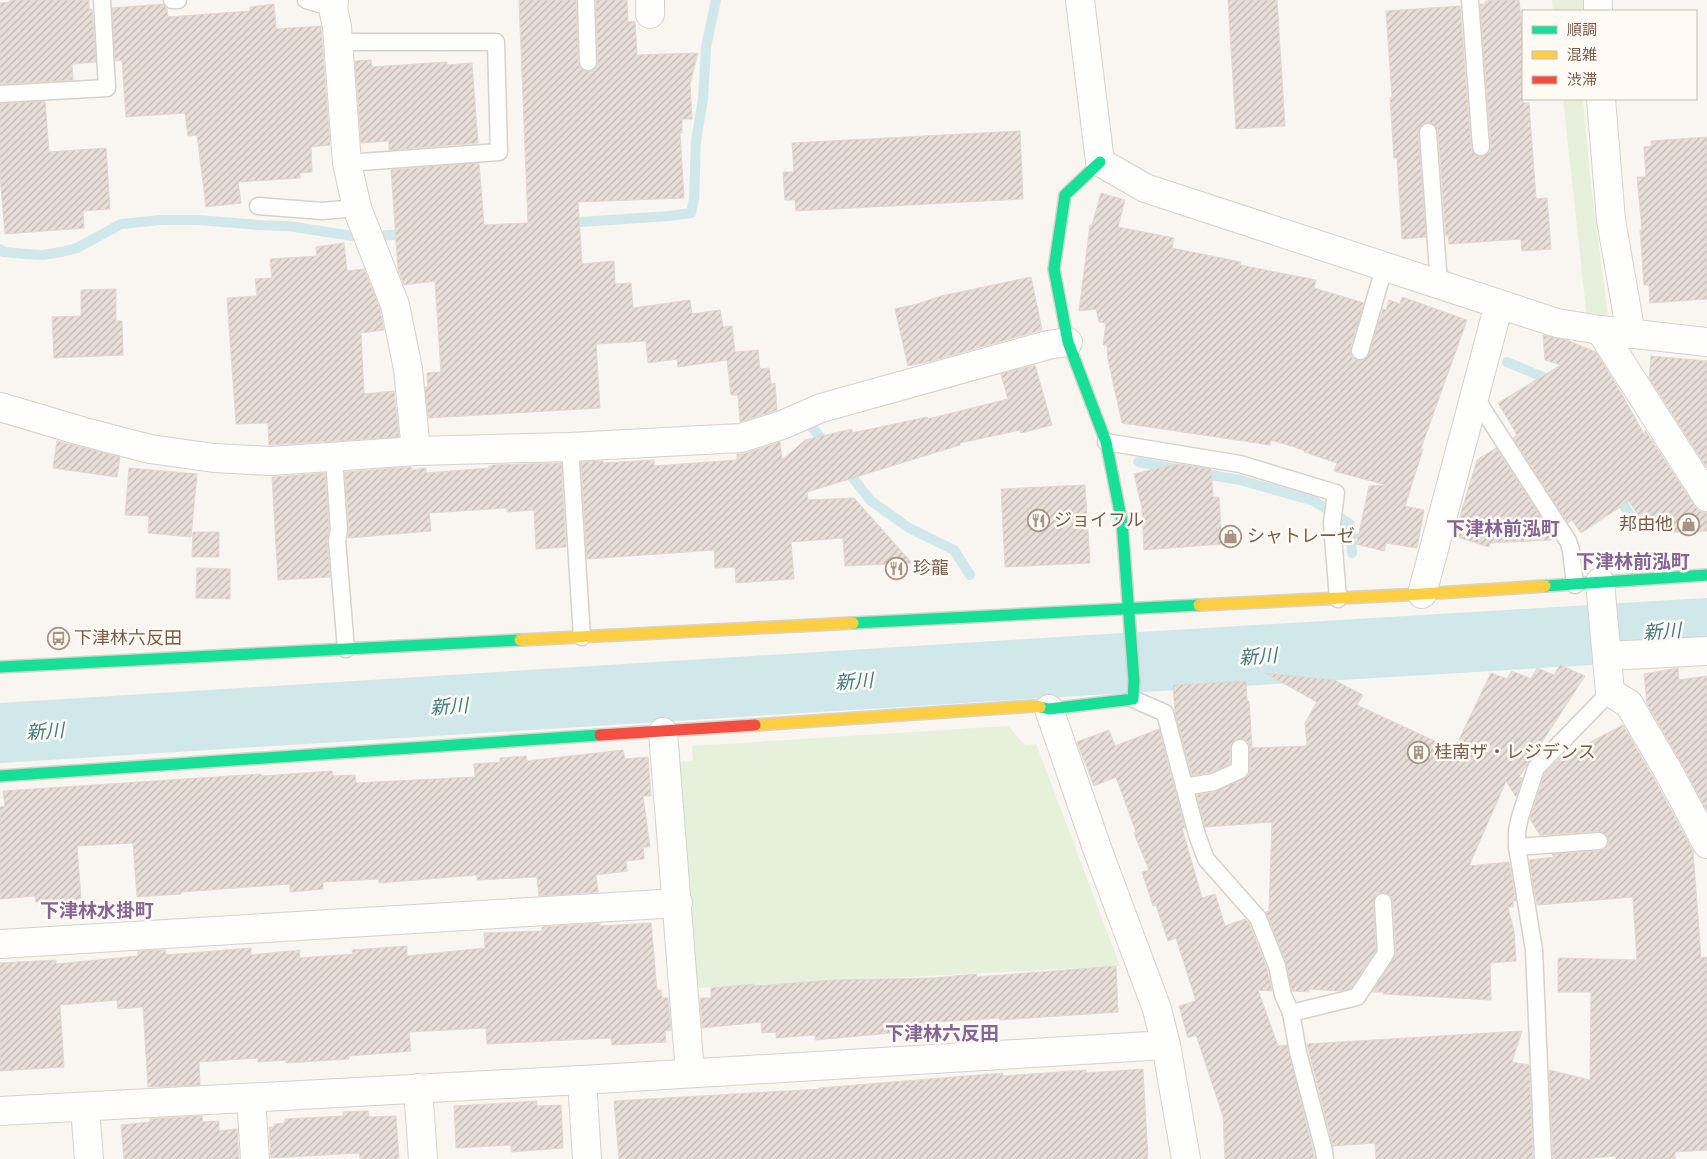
<svg xmlns="http://www.w3.org/2000/svg" width="1707" height="1159" viewBox="0 0 1707 1159" font-family="'DejaVu Sans','Noto Sans JP',sans-serif">
<defs>
<pattern id="building-hatch" width="6" height="6" patternUnits="userSpaceOnUse" patternTransform="scale(1.25)"><rect width="6" height="6" fill="#e6ded7"/><path d="M-1 1l2-2M0 6l6-6M5 7l2-2" fill="none" stroke="#bfb7b1"/></pattern>
</defs>
<rect width="100%" height="100%" fill="#f9f5f0"/>
<g fill="#e7f0db">
<path d="M1552,0H1583V11H1553Z"/>
<path d="M1563,99H1583L1590,177L1608,317L1587,318Z"/>
<path d="M1008,726L1026,746L1036,744L1120,966L697,988L680,762L693,761L692,746Z"/>
</g>
<g fill="none" stroke-linecap="round" stroke-linejoin="round">
<g stroke="#d0e8ea" stroke-width="10">
<path d="M566,223L669,216L691,213L694,199L696,141L703,99L706,47L716,0"/>
<path d="M0,249L4,252L26,254L43,255L61,252L77,248L121,224L161,220H198L258,225L288,226L359,237L409,234"/>
<path d="M1507,362L1545,378L1550,387"/>
<path d="M810,425L828,447"/>
<path d="M1138,462L1176,469"/>
<path d="M845,468L871,501L909,528L954,550L970,575"/>
<path d="M1198,473L1240,480L1314,501L1350,524L1352,553"/>
<path d="M1617,494L1638,528"/>
</g>
<path stroke="#d0e8ea" stroke-width="60" d="M0,733L1092,665L1707,628"/>
</g>
<g fill="url(#building-hatch)" stroke="#e2d8d2">
<path d="M10,0H89V9H92L96,62L72,64L73,80L0,84V3L10,2Z"/>
<path d="M519,0H576L578,62L580,68L584,71H593L597,67L598,62L596,0H627L628,22L635,21L637,55L698,53L690,84L692,119H682V133H680L684,198L578,202L582,264L614,261L615,284L631,283L633,308L690,300L692,314L720,310L723,327L732,326L735,352L758,350L760,369L769,368L771,384L775,383L777,410L740,422L738,395H731L727,360L678,367L677,359L648,363L646,341L596,344L600,408L428,418L425,387H428L427,373L441,372L435,281L404,285L398,269L391,170L479,163L484,225L528,223Z"/>
<path d="M1228,0H1277L1285,126L1236,129Z"/>
<path d="M1501,0H1519L1523,38V103H1529L1536,199L1547,198L1551,249L1522,251L1521,239L1449,244L1448,236H1446L1438,131L1436,126L1428,122L1422,124L1418,133L1426,237L1402,239L1397,158H1394L1390,98L1392,97L1386,11L1460,6L1471,148L1476,156L1482,157L1490,152L1491,146L1480,4H1485V1Z"/>
<path d="M163,4L167,9L168,17L250,11V7L274,4L276,29L321,26L330,145L311,147L312,172L300,173V178L238,182L241,203L206,207L197,135L188,136L185,113L126,117L122,60L115,61L112,8Z"/>
<path d="M371,60L372,67L447,62V65L472,63L478,143L389,150V141L361,143L355,61Z"/>
<path d="M45,101L49,152L106,148L110,209L83,211L84,228L5,234L0,175V104Z"/>
<path d="M1020,131L1023,199L796,211L795,200H785L783,172H794L792,143Z"/>
<path d="M1707,137V299L1650,303L1649,285H1644L1640,230H1642L1637,177H1646L1644,147L1652,146L1651,141Z"/>
<path d="M1101,193L1125,200L1118,227L1174,238L1172,248L1241,262L1240,265L1316,280L1314,288L1364,303L1350,349L1352,358L1357,360L1363,361L1369,354L1383,309L1386,310L1389,300L1400,304L1402,297L1467,320L1420,451L1423,449L1405,506L1424,510L1417,548L1386,543L1384,551L1356,544L1358,538L1353,537L1359,533L1369,486L1386,485L1334,471L1337,463L1304,452V450L1271,440L1270,445L1122,423L1108,359L1107,345H1103L1106,323L1099,322L1096,309L1079,311L1090,225H1092Z"/>
<path d="M344,243L347,271L364,269L380,309L384,330L361,333L364,394L394,391L399,437L269,445L268,423L236,424L227,298L257,296L255,279L272,278L270,259L317,256L316,247Z"/>
<path d="M1031,277L1042,330L931,361L908,366L895,309L917,304L941,296Z"/>
<path d="M116,289V321H122L123,355L54,358L52,317L81,316V290Z"/>
<path d="M1543,335L1566,340L1596,352L1620,391L1645,436V430L1694,505L1699,511L1707,513V531L1649,533L1629,501L1581,533L1572,520L1568,523L1513,438L1517,435L1498,403L1561,365L1545,360Z"/>
<path d="M1651,356L1707,361V468L1649,378Z"/>
<path d="M1035,365L1052,425L1021,433L1020,430L960,443V445L807,492L808,500L854,498L912,563L845,566L843,538L791,542L794,579L736,583L735,567L715,568L714,550L587,559L581,462L603,461V463L654,460V466L737,460V454H743L780,442L782,460L805,440L852,429V433L927,417L928,419L1008,399L1001,374Z"/>
<path d="M57,441L120,457L117,477L53,468Z"/>
<path d="M1496,448L1554,537L1551,540L1490,543L1489,547L1454,536L1477,460Z"/>
<path d="M561,463L566,547L536,549L534,510L507,512V508L429,513L431,531L348,538L349,529L345,472L411,467L412,470L426,468V473L489,468V466H492V465Z"/>
<path d="M1177,464L1211,469L1213,497H1219L1222,544L1144,550L1142,508L1134,474Z"/>
<path d="M129,468L197,474L191,537L148,533L149,516L125,515Z"/>
<path d="M325,473L329,529L327,541L330,577L278,580L272,477Z"/>
<path d="M1085,485L1090,563L1005,567L1001,489Z"/>
<path d="M193,532H219V557H192Z"/>
<path d="M197,568L230,569V599L196,598Z"/>
<path d="M1560,665L1585,676L1527,765L1518,779L1523,777L1516,797L1506,781L1469,866L1509,862L1516,901L1513,900V907H1508L1514,931L1516,961L1490,963L1491,1000L1383,994L1384,992H1372L1394,958L1396,953L1393,901L1391,896L1383,892L1377,894L1373,902L1376,950L1351,988L1340,991L1309,989V992L1292,991L1286,962L1266,912L1269,911L1272,822L1205,827L1197,795L1218,791L1248,776L1250,770L1249,743L1245,739H1235L1232,743L1230,748V764L1211,772L1192,776L1175,713L1173,685L1246,681L1247,701H1249L1252,748L1307,746L1305,723L1317,702L1265,673L1334,680L1363,695L1357,705L1454,750L1491,673L1507,679L1512,671L1531,679L1537,668L1554,675Z"/>
<path d="M1678,668L1679,680L1707,676V811L1684,768L1647,704L1644,674Z"/>
<path d="M1623,725L1657,784L1693,851L1701,958L1707,957V1150L1675,1152V1159H1616V1156L1582,1159H1553L1549,1070L1590,1080L1591,992H1558V958L1637,960L1633,897L1537,905L1529,860L1554,857L1552,854L1600,851L1605,849L1608,845L1609,840L1607,835L1598,831L1540,835L1530,819L1545,773L1560,758Z"/>
<path d="M1159,729L1185,828H1182L1202,898L1215,894L1225,926L1245,919L1249,923L1267,969L1272,991L1258,990L1278,1046L1287,1045L1315,1159H1225L1223,1116L1196,1035L1188,1038L1179,1006L1196,1001L1176,938L1168,941L1156,905L1153,906L1142,872L1149,870L1134,833L1136,832L1116,777L1094,786L1077,742L1109,730L1115,746Z"/>
<path d="M623,750L625,759L648,757L651,796H643L650,847H643L644,859L626,861L627,871L596,875L598,892L539,896L537,877L477,880V875L379,883V879L323,882V889L290,892V884L181,892V894L137,897L133,843L77,846L81,899L36,902L35,896L0,899V807L5,806L3,791L261,774L262,776L332,771L333,776L355,775L356,783L475,777L474,764L500,762V758L526,756L527,761Z"/>
<path d="M600,923V926L651,923L657,990H661L662,998H668L671,1030L665,1031L666,1042L612,1045L611,1038L487,1044L486,1028L409,1032L411,1051L349,1056V1059L286,1063V1060L258,1062V1058L199,1062L200,1085L148,1087L143,1007L118,1009L117,1000L60,1005L64,1067L0,1071V963L56,960V964L138,956V951L165,950L166,955L251,948V955L300,950L299,958L353,954L352,950L407,946V956L485,948L484,933L542,931V927Z"/>
<path d="M1116,966L1118,1012L1000,1020L999,1018L923,1023L924,1030L815,1040V1035L776,1038V1032L762,1033L761,1022L702,1028L700,998H711V988L754,984V986L833,980L933,978L977,974V977Z"/>
<path d="M1522,1031L1512,1062L1529,1065L1533,1159H1376L1375,1143L1333,1146L1307,1044Z"/>
<path d="M1143,1069L1148,1159H619L614,1101L820,1089L819,1088L1003,1073V1076L1086,1070V1073Z"/>
<path d="M537,1101V1106L561,1105L563,1148L511,1152V1145L456,1148L454,1106Z"/>
<path d="M368,1111L369,1117L396,1116L399,1159H360L359,1153L271,1158L269,1127H274V1124L285,1123V1119L343,1116V1112Z"/>
<path d="M202,1116L203,1122L219,1121V1131L237,1129L239,1159H124L121,1125L150,1122V1119Z"/>
</g>
<g fill="none" stroke-linecap="round" stroke-linejoin="round">
<defs>
<g id="lane">
<path d="M172,0H178"/>
<path d="M306,0L333,8"/>
<path d="M586,0L588,62"/>
<path d="M1470,0L1481,147"/>
<path d="M338,42H496L499,152L347,163"/>
<path d="M0,94L107,88L102,0"/>
<path d="M1428,132L1439,284"/>
<path d="M258,206L322,211L357,208"/>
<path d="M1360,351L1384,268"/>
<path d="M1475,397L1568,541L1571,550L1575,585"/>
<path d="M1106,442L1240,464L1336,493L1332,523L1338,599"/>
<path d="M570,447L582,637"/>
<path d="M334,458L339,530L337,540L346,649"/>
<path d="M1133,699L1165,713L1197,835L1206,859L1258,918L1277,966L1283,995L1291,1013L1298,1052L1324,1151L1325,1159"/>
<path d="M1184,787L1214,782L1240,770V748"/>
<path d="M1517,847L1599,841"/>
<path d="M1291,1013L1357,997L1386,953L1383,902"/>
<path d="M1543,1159L1534,950L1517,847V831L1520,817L1536,768L1610,692"/>
</g>
<g id="street">
<path d="M334,0L333,8L337,27L347,163L357,208L395,305L408,369L416,451"/>
<path d="M650,0V14"/>
<path d="M1080,0L1100,162L1145,188L1557,323L1600,330L1707,342"/>
<path d="M1598,11V0"/>
<path d="M1601,99L1611,220L1631,334"/>
<path d="M1600,330L1707,497"/>
<path d="M0,407L81,431L150,449L214,458L271,461L416,451L570,447L741,438L782,425L821,408L1048,345L1068,342"/>
<path d="M1600,582L1610,692L1629,704L1671,776L1707,844"/>
<path d="M1422,594L1499,304"/>
<path d="M1607,656L1707,651"/>
<path d="M1049,709L1098,851L1157,1009L1166,1045L1186,1159"/>
<path d="M663,732L690,1073"/>
<path d="M0,944L678,903"/>
<path d="M582,1080L587,1159"/>
<path d="M418,1088L423,1159"/>
<path d="M251,1098L255,1159"/>
<path d="M85,1107L89,1159"/>
<path d="M0,1111L582,1080L1166,1045"/>
</g>
<g id="fast">
<path d="M1545,586L1707,575"/>
<path d="M853,623L1199,605"/>
<path d="M0,667L520,640"/>
<path d="M1040,707L1049,709L1133,699L1134,681L1122,522L1106,442L1068,342L1054,269L1065,195L1100,162"/>
<path d="M0,776L600,735"/>
</g>
<g id="slow">
<path d="M1199,605L1422,594L1545,586"/>
<path d="M520,640L853,623"/>
<path d="M755,725L1034,706L1040,707"/>
</g>
<path id="jam" d="M600,735L755,725"/>
</defs>
<use href="#lane" stroke="#d7d1cb" stroke-width="19"/>
<use href="#street" stroke="#d7d1cb" stroke-width="30"/>
<use href="#fast" stroke="#d9d2cb" stroke-width="14"/>
<use href="#slow" stroke="#d9d2cb" stroke-width="14"/>
<use href="#jam" stroke="#d9d2cb" stroke-width="14"/>
<use href="#lane" stroke="#fefefd" stroke-width="16"/>
<use href="#street" stroke="#fefefd" stroke-width="28"/>
<use href="#fast" stroke="#16e098" stroke-width="11"/>
<use href="#slow" stroke="#ffcf43" stroke-width="11"/>
<use href="#jam" stroke="#f24e42" stroke-width="11"/>
</g>
<defs>
<symbol id="restaurant-ring" viewBox="-11 -11 22 22"><circle r="9.5" fill="#fffaf3" stroke="#a69286" stroke-width="1.5"/><path d="M-5-6h1v4h1v-4h1v4h1v-4h1v5L-1.5 .5V6h-2V.5L-5-1ZM5-6V6H3V1.5H1.5Q1.5-4 5-6Z" fill="#a69286"/></symbol>
<symbol id="shop-ring" viewBox="-11 -11 22 22"><circle r="9.5" fill="#fffaf3" stroke="#a69286" stroke-width="1.5"/><path d="M-5-2.5h2.3a2.7 3.5 0 0 1 5.4 0H5L5.5 6h-11ZM-1.5-2.5h3a1.5 2.3 0 0 0-3 0Z" fill="#a69286"/></symbol>
<symbol id="bus-ring" viewBox="-11 -11 22 22"><circle r="9.5" fill="#fffaf3" stroke="#a69286" stroke-width="1.5"/><path d="M-5-6H5V4H4V6H2V4H-2V6H-4V4H-5ZM-3.5-4V0h7V-4ZM-3.5 1.2v1.5H-2V1.2ZM2 1.2v1.5H3.5V1.2Z" fill="#a69286"/></symbol>
<symbol id="building-ring" viewBox="-11 -11 22 22"><circle r="9.5" fill="#fffaf3" stroke="#a69286" stroke-width="1.5"/><path d="M-4-6H4V6H1V3H-1V6H-4ZM-2.5-4.3h1.7v1.8h-1.7ZM.8-4.3h1.7v1.8H.8ZM-2.5-1h1.7V.8h-1.7ZM.8-1h1.7V.8H.8Z" fill="#a69286"/></symbol>
</defs>
<g fill-rule="evenodd">
<use href="#restaurant-ring" x="1026" y="508" width="25" height="25"/>
<use href="#shop-ring" x="1676" y="512" width="25" height="25"/>
<use href="#shop-ring" x="1218" y="524" width="25" height="25"/>
<use href="#restaurant-ring" x="884" y="556" width="25" height="25"/>
<use href="#bus-ring" x="46" y="626" width="25" height="25"/>
<use href="#building-ring" x="1406" y="740" width="25" height="25"/>
</g>
<g text-anchor="middle" stroke-width="5" stroke-linejoin="round" paint-order="stroke">
<g font-size="18" fill="#7a5c4d" stroke="#fffaf3" text-anchor="start">
<text x="1054" y="526">ジョイフル</text>
<text x="1673" y="530" text-anchor="end">邦由他</text>
<text x="1247" y="542">シャトレーゼ</text>
<text x="913" y="574">珍龍</text>
<text x="74" y="644">下津林六反田</text>
<text x="1434" y="758">桂南ザ・レジデンス</text>
</g>
<g font-size="19" font-weight="bold" fill="#846695" stroke="#fffaf3">
<text x="1503" y="535">下津林前泓町</text>
<text x="1633" y="568">下津林前泓町</text>
<text x="97" y="917">下津林水掛町</text>
<text x="942" y="1040">下津林六反田</text>
</g>
<g font-size="19" font-style="italic" fill="#437c86" stroke="#fffaf3">
<text transform="translate(1662 631) rotate(-4)" y="7">新川</text>
<text transform="translate(1258 656) rotate(-4)" y="7">新川</text>
<text transform="translate(854 681) rotate(-4)" y="7">新川</text>
<text transform="translate(449 706) rotate(-4)" y="7">新川</text>
<text transform="translate(45 731) rotate(-4)" y="7">新川</text>
</g>
</g>
<rect x="1522" y="10" width="175" height="90" fill="#fffaf3" stroke="#cabbb1"/>
<rect x="1532" y="26" width="25" height="8" fill="#16e098" stroke="#cabbb1"/>
<text x="1567" y="35" font-size="15" fill="#7a5c4d">順調</text>
<rect x="1532" y="51" width="25" height="8" fill="#ffcf43" stroke="#cabbb1"/>
<text x="1567" y="60" font-size="15" fill="#7a5c4d">混雑</text>
<rect x="1532" y="76" width="25" height="8" fill="#f24e42" stroke="#cabbb1"/>
<text x="1567" y="85" font-size="15" fill="#7a5c4d">渋滞</text>
</svg>
